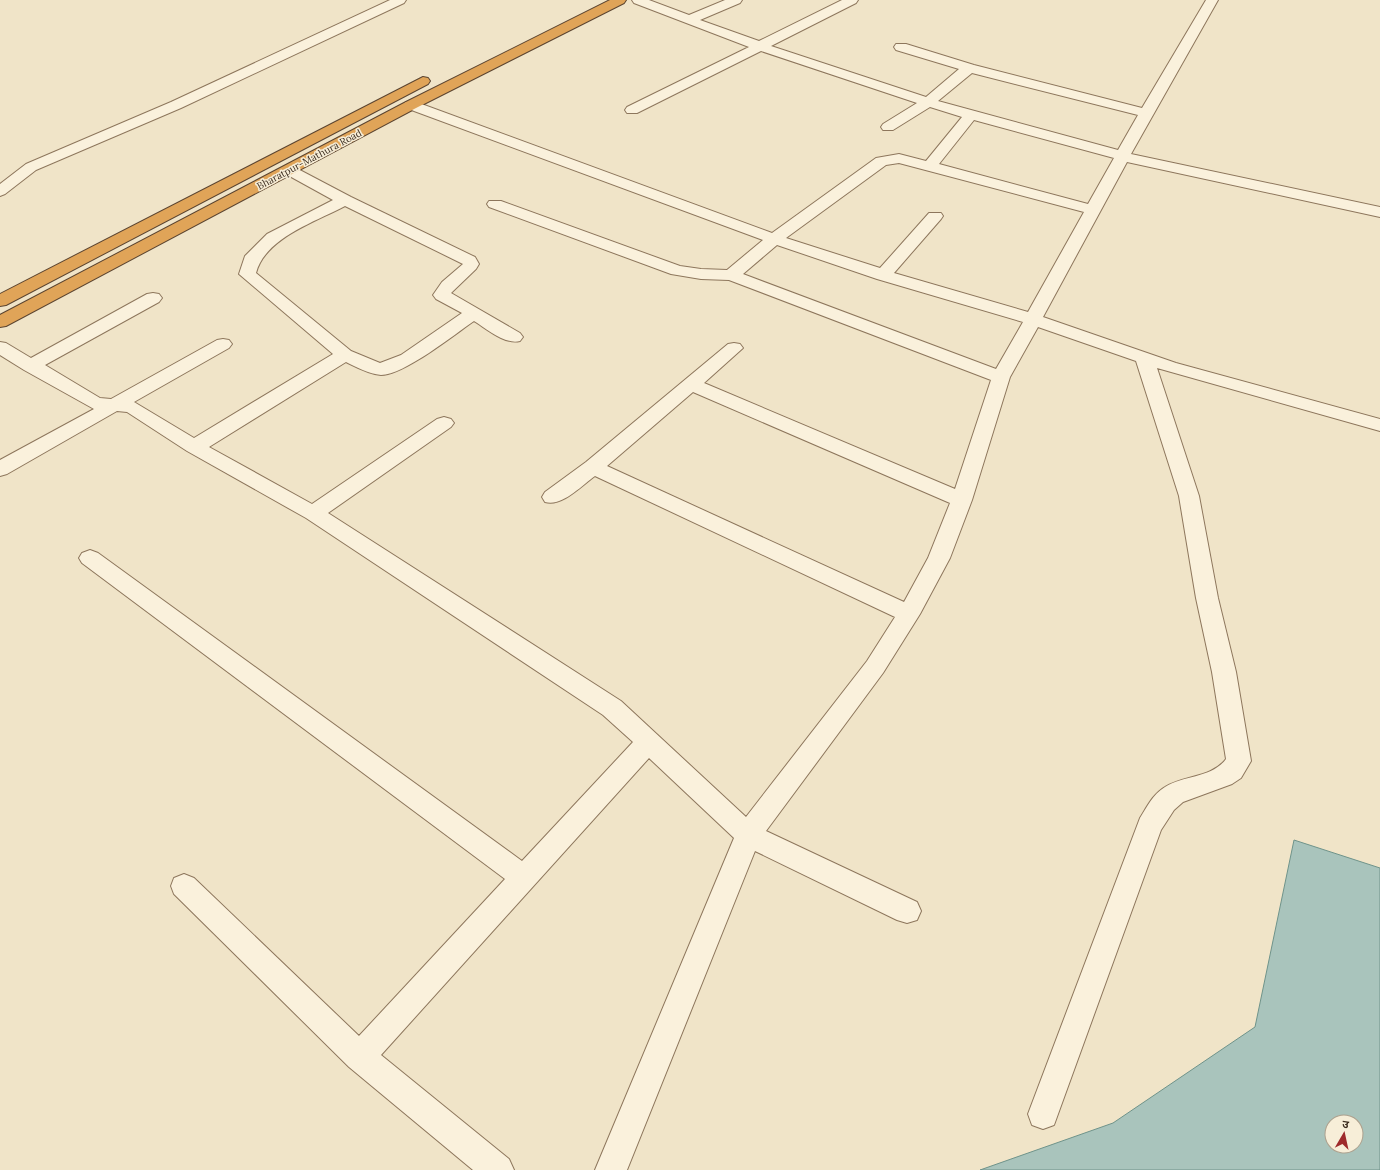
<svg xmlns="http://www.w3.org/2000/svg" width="1380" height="1170" viewBox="0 0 1380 1170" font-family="Lora,'Noto Sans Devanagari',serif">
<rect width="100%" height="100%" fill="#f0e4c8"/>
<path fill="#a9c4bc" stroke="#6f938a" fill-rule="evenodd" d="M1294,840L1380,868V1170H980L1113,1123L1255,1027ZM1332,1122H1356V1146H1332Z"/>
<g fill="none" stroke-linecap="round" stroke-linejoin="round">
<defs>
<path id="lane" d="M390,0H406L404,3L181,108L36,170L5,194L0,196V184L26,164L171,102Z"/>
<path id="street" d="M632,0H649L689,15L725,0H742L740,3L700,20L759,41L842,0H858L856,3L771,46L926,97L959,69L896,50L894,47L896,44H906L974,65L1142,108L1206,0H1218L1131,154L1380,207V217L1127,162L1043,317L1176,363L1380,419V431L1157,368L1199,496L1218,598L1236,672L1251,761L1241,778L1232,784L1183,802L1174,810L1161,830L1058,1114L1054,1125L1043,1129L1032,1125L1028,1114L1140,818C1147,807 1153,794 1165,787C1184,775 1212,778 1226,759L1212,672L1196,598L1179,496L1136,361L1038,327L1010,377L972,500L950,558L920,614L883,673L766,831L917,902L921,911L917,920L907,923L897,920L755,851L627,1170H595L734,838L649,758L381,1055L509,1159L514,1170H473L349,1067L174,894L171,886L174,878L184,874L194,878L359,1036L505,879L82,563L79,558L82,553L90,550L98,553L522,861L633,742L603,715L306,518L187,451L127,412L117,411L7,474L0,476V460L94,409L24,370L0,355V342L6,343L31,358L147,294L153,293L159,294L162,298L159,302L45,365L100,398L111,399L217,340L223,339L229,340L232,344L229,348L134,402L194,438L333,354L239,274L245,256L267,234L333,200L284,173L281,170L284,167H294L351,197L475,257L479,264L476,269L451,293L520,333L523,337L520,341C505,345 487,329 474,321C455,334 404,375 381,375C369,374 356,367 346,362L209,447L312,504L437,419L444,417L451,419L454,423L451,427L328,513L621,701L746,817L867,661L895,617L595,476C581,486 562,507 545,502L542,497L545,492L586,462L728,344L734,343L740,344L743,348L704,383L955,489L991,380L729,280L701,279L671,274L489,207L487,204L489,201H501L680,266L701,269L727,270L763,240L406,108L404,105L406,102H416L772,233L876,158L899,154L926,161L962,117L930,107L893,130H883L881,127L883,124L917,103L761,51L637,113H627L625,110L627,107L749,47L634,3ZM972,73L1138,115L1118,150L938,101ZM974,120L1114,158L1088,204L939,164ZM899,163L1084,212L1028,312L894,273L941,219L943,216L941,213H929L880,268L786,238L886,165ZM345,206L463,264L442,282L433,295L436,299L462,313L401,355L380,363L351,351L256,273C265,238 315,222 345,206ZM777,245L877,279L1023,322L996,369L743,274ZM693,392L950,503L928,558L904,602L607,466Z"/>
<g id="highway">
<path d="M610,0H626L624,3L416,108L6,326L0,327V315L406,102Z"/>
<path d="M423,77L428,78L430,81L428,84L6,305L0,306V294Z"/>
</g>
</defs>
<use href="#lane" stroke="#8d765c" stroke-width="2"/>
<use href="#street" stroke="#8d765c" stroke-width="2"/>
<use href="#highway" stroke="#5b4430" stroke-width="2"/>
<use href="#lane" fill="#faf1dc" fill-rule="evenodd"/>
<use href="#street" fill="#faf1dc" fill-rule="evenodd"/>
<use href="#highway" fill="#e0a458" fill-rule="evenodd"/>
</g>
<g text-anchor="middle" stroke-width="3" stroke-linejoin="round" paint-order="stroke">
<g font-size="10" fill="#3d2e20" stroke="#f7eed8">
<text transform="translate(309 159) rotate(-28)" y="4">Bharatpur-Mathura Road</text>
</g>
</g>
<g transform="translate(1344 1134) rotate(9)"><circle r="19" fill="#f7eed8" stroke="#ada18e"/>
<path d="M0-3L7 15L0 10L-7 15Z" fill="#9e2a2b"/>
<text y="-6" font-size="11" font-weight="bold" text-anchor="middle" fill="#3d2e20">उ</text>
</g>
</svg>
